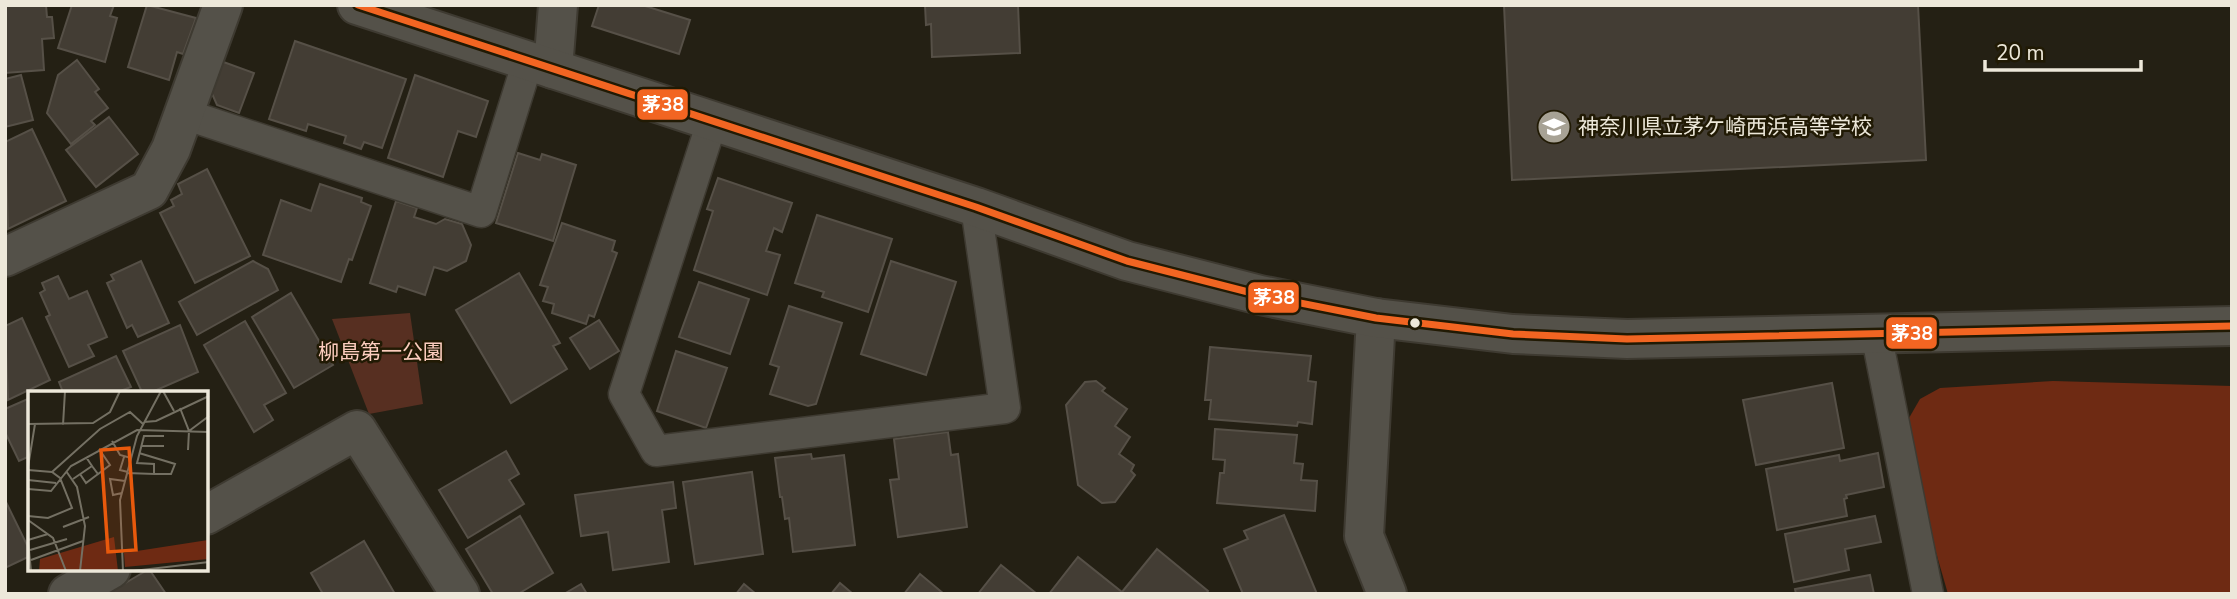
<svg xmlns="http://www.w3.org/2000/svg" width="2237" height="599" viewBox="0 0 2237 599" font-family="'Nunito Sans','Noto Sans JP',sans-serif">
<rect width="100%" height="100%" fill="#242014"/>
<path fill="#572f21" d="M410,313L423,404L369,414L332,319Z"/>
<path fill="#6e2a13" d="M2053,381L2232,386V594H1948L1908,455L1909,418L1920,399L1940,388Z"/>
<g fill="#433d34" stroke="#565047" stroke-width="2">
<path d="M5,5H46L47,17H52L54,38L42,39L44,70L5,73Z"/>
<path d="M72,5H114L110,16L117,18L105,62L58,48Z"/>
<path d="M147,5L196,18L183,54L177,52L169,80L128,67Z"/>
<path d="M599,5H642L690,20L679,54L592,26Z"/>
<path d="M925,5H1018L1020,53L932,57L931,24L926,25Z"/>
<path d="M1504,5H1918L1926,160L1512,180Z"/>
<path d="M295,41L406,79L382,148L364,142L361,149L344,143L346,136L308,124L306,131L269,119Z"/>
<path d="M77,60L99,89L95,92L108,108L91,121L95,125L71,144L47,113L58,75Z"/>
<path d="M218,60L254,73L239,113L217,105L209,87Z"/>
<path d="M21,75L33,120L5,127V79Z"/>
<path d="M415,75L488,101L476,137L458,131L443,177L388,158Z"/>
<path d="M109,117L138,154L96,187L66,150Z"/>
<path d="M32,129L66,201L8,229L5,142Z"/>
<path d="M518,153L540,160L542,154L576,165L553,241L496,223Z"/>
<path d="M207,169L250,256L195,283L160,213L174,206L171,200L182,194L178,184Z"/>
<path d="M718,178L792,203L782,232L774,228L766,251L780,255L767,295L694,270L713,211L707,209Z"/>
<path d="M320,184L362,198L361,202L371,206L352,260L349,259L341,282L263,255L281,200L311,211Z"/>
<path d="M396,201L417,208L414,217L436,224L445,219L462,224L471,245L466,261L447,271L434,267L425,295L398,286L396,292L370,283Z"/>
<path d="M817,215L892,239L868,312L822,297L824,292L795,283Z"/>
<path d="M562,223L615,241L612,251L617,253L594,317L589,315L586,324L552,313L554,304L543,301L548,287L540,285Z"/>
<path d="M141,261L169,323L138,337L132,325L127,328L107,283L114,280L111,275Z"/>
<path d="M253,261L268,269L278,290L197,335L179,302Z"/>
<path d="M891,261L956,282L926,375L861,354Z"/>
<path d="M519,273L560,343L553,346L567,369L511,403L456,310Z"/>
<path d="M58,276L69,299L87,291L107,337L88,345L94,356L69,367L46,317L50,315L40,293L45,290L42,283Z"/>
<path d="M699,282L749,299L730,354L679,337Z"/>
<path d="M291,293L333,365L294,388L252,317Z"/>
<path d="M789,306L842,323L816,404L808,406L770,394L779,367L770,364Z"/>
<path d="M22,318L50,380L8,400L5,326Z"/>
<path d="M599,320L619,351L590,369L570,338Z"/>
<path d="M245,321L286,393L264,405L273,420L254,432L204,345Z"/>
<path d="M180,325L198,372L152,392H142L123,351Z"/>
<path d="M1210,347L1311,356L1308,381L1316,382L1312,424L1298,422L1297,426L1209,419L1211,400H1205Z"/>
<path d="M676,351L727,368L706,428L657,411Z"/>
<path d="M116,356L131,387L123,390L125,392H63L59,382Z"/>
<path d="M1096,381L1105,388L1102,391L1127,409L1115,426L1130,437L1119,454L1134,465L1131,471L1135,475L1115,502L1102,503L1078,485L1066,405L1085,382Z"/>
<path d="M1832,383L1844,448L1756,465L1743,400Z"/>
<path d="M30,398V456L19,461L5,432V409Z"/>
<path d="M1215,429L1297,435L1294,463L1303,464L1301,480L1317,481L1315,511L1217,503L1220,473H1224L1225,460L1213,459Z"/>
<path d="M948,432L951,455L958,454L967,527L898,537L890,480L899,479L894,439Z"/>
<path d="M506,451L519,474L509,480L524,504L468,538L439,490Z"/>
<path d="M1878,453L1884,487L1846,495L1847,498L1844,499L1847,516L1777,530L1766,469L1839,455L1840,461Z"/>
<path d="M811,454L812,459L844,455L855,545L793,552L789,518L785,519L782,497H780L775,458Z"/>
<path d="M752,472L763,554L695,564L683,482Z"/>
<path d="M673,482L676,508L662,510L669,562L613,570L608,532L581,536L575,495Z"/>
<path d="M5,500L30,551V556L5,568Z"/>
<path d="M1284,515L1317,594H1243L1224,549L1248,539L1244,531Z"/>
<path d="M520,516L553,573L518,594H493L466,549Z"/>
<path d="M1875,516L1881,542L1845,549L1849,570L1794,582L1785,534Z"/>
<path d="M364,541L395,594H323L311,573Z"/>
<path d="M1157,549L1208,591L1206,594H1049L1078,557L1122,592Z"/>
<path d="M1001,565L1037,594H978Z"/>
<path d="M149,569L166,594H107Z"/>
<path d="M920,574L944,594H904Z"/>
<path d="M1870,575L1874,594H1796L1795,589Z"/>
<path d="M840,583L853,594H831Z"/>
<path d="M581,584L587,594H564Z"/>
<path d="M744,584L756,594H736Z"/>
</g>
<g fill="none" stroke-linecap="round" stroke-linejoin="round">
<defs>
<g id="service">
<path d="M184,114L481,212L528,61"/>
<path d="M712,122L624,394L656,451L1005,408L976,207"/>
<path d="M1876,333L1928,594"/>
</g>
<g id="minor">
<path d="M553,69L558,5"/>
<path d="M5,257L149,190L171,149L223,5"/>
<path d="M1376,318L1364,536L1387,594"/>
<path d="M206,515L357,430L460,594"/>
<path d="M68,594L111,569"/>
</g>
<path id="tertiary" d="M357,5L976,207L1127,261L1260,295L1376,318L1513,334L1627,339L2232,326"/>
</defs>
<use href="#service" stroke="#3e3a31" stroke-width="33"/>
<use href="#minor" stroke="#3e3a31" stroke-width="42"/>
<use href="#tertiary" stroke="#3e3a31" stroke-width="42"/>
<use href="#service" stroke="#545149" stroke-width="30"/>
<use href="#minor" stroke="#545149" stroke-width="38"/>
<use href="#tertiary" stroke="#545149" stroke-width="38"/>
<defs>
<path id="bus-1" d="M358,5L976,207L1127,261L1260,295L1376,318L1513,334L1627,339L2232,326"/>
</defs>
<use href="#bus-1" stroke="#211a04" stroke-width="12"/>
<use href="#bus-1" stroke="#f26522" stroke-width="7"/>
</g>
<defs>
<symbol id="school-disc" viewBox="-11 -11 22 22"><circle r="9.5" fill="#a7a295" stroke="#211a04"/><path d="M0-5L7-2L0 1L-7-2ZM-4 1L0 2.5L4 1V4Q0 6-4 4Z" fill="#fff"/></symbol>
</defs>
<g fill-rule="evenodd">
<use href="#school-disc" x="1535" y="108" width="38" height="38"/>
</g>
<circle fill="#ede8da" stroke="#211a04" stroke-width="2.5" cx="1415" cy="323" r="6"/>
<g text-anchor="middle" stroke-width="5" stroke-linejoin="round" paint-order="stroke">
<g font-size="21" fill="#ede8da" stroke="#211a04" text-anchor="start">
<text x="1578" y="134">神奈川県立茅ケ崎西浜高等学校</text>
</g>
<g font-size="21" fill="#fccdbe" stroke="#211a04">
<text x="381" y="359">柳島第一公園</text>
</g>
</g>
<g transform="translate(28 391)">
<rect width="180" height="180" fill="#242014"/>
<path d="M86,146L90,180H11L12,168ZM180,149V168L97,176L96,162Z" fill="#6e2a13"/>
<path fill="none" stroke="#747063" stroke-width="2" d="M135,0L146,20M152,17L161,40L160,59M116,31L128,30L181,5M0,33L65,32L82,21L92,0M35,34L37,0M161,40L181,25M84,50L92,64L103,67M114,55H136M111,62L147,73L143,83H126M96,66L92,79L100,81M64,75L70,83L82,74L71,58M0,76L7,33M0,79L24,81L32,87L44,117L20,127L0,125M38,80L49,96L57,135L52,180M24,81L72,38L102,21L115,33M99,82L126,83V73L109,72L116,45H136M52,83L58,92L70,83M45,88L64,75L58,66M0,89L28,92M0,98L23,100L43,75L109,39L181,41M94,102L85,104L82,88L97,90M0,129L25,147L38,180M35,136L61,126M2,159L39,148M3,169L55,150M3,180L0,149L20,143M95,180L92,109L109,45L133,0M105,180L181,171"/>
<path fill="#e8590c" fill-opacity="0.15" stroke="#e8590c" stroke-width="3.5" d="M101,57L108,159L80,161L73,59Z"/>
<rect width="180" height="180" fill="none" stroke="#ede8da" stroke-width="3.5"/>
</g>
<g stroke="#211a04" stroke-width="2.5">
<rect x="636" y="88" width="53" height="33" rx="7" fill="#f26522"/>
<rect x="1247" y="281" width="53" height="33" rx="7" fill="#f26522"/>
<rect x="1885" y="316" width="53" height="34" rx="7" fill="#f26522"/>
</g>
<g font-size="19" text-anchor="middle" font-weight="bold" fill="#fff">
<text x="663" y="111">茅38</text>
<text x="1274" y="304">茅38</text>
<text x="1912" y="340">茅38</text>
</g>
<rect width="2237" height="599" fill="none" stroke="#ede8da" stroke-width="14"/>
<path d="M1985 60v10h156v-10" fill="none" stroke="#ede8da" stroke-width="3.5"/>
<text x="1996" y="60" font-size="21" fill="#ede8da" stroke="#211a04" stroke-width="5" paint-order="stroke">20 m</text>
</svg>
